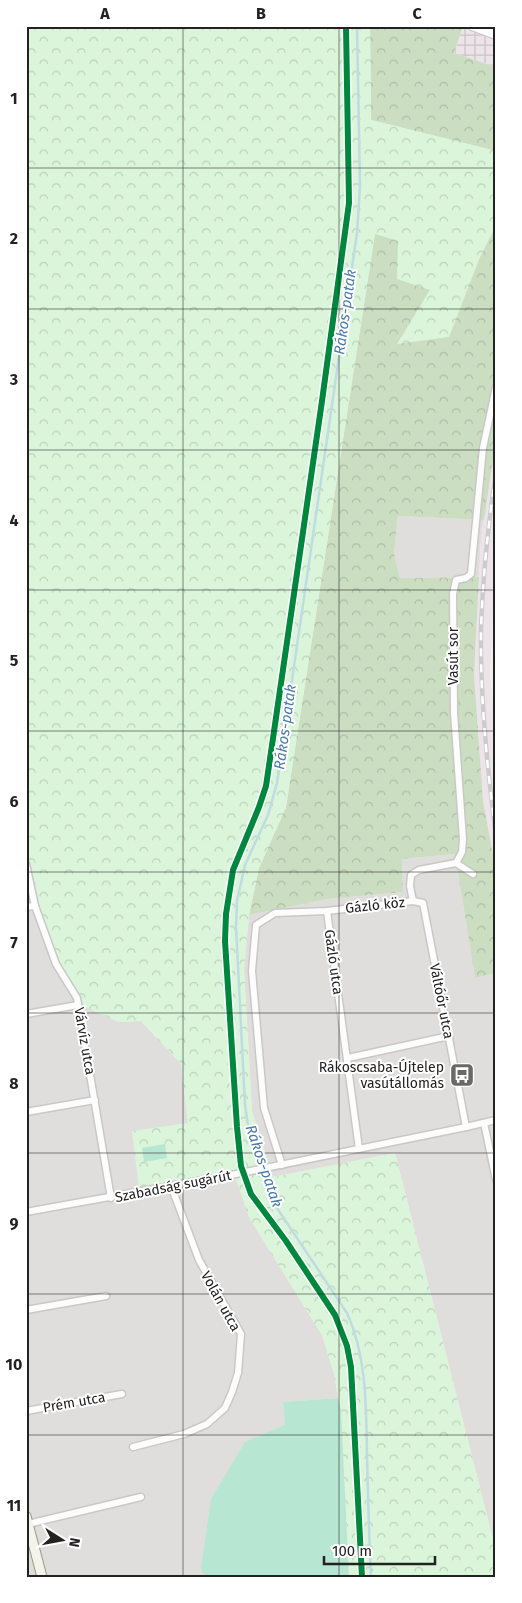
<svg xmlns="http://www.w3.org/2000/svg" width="522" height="1603" viewBox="0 0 522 1603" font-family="'Fira Sans',sans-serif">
<defs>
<pattern id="industrial-grid" width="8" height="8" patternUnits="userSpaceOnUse" patternTransform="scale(1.25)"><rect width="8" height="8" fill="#ede4e9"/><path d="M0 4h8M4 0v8" fill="none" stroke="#cbc3c8"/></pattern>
<pattern id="forest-crowns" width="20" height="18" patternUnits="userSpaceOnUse" patternTransform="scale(1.25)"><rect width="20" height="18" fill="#cbdec1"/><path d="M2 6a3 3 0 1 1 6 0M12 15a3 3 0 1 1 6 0" fill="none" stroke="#aebea6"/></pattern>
<pattern id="park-crowns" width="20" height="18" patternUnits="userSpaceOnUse" patternTransform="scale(1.25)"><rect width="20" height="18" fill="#daf5da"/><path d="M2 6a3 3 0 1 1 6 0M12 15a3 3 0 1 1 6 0" fill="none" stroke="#bbd2bb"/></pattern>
</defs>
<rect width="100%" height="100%" fill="#f0eeeb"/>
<g fill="#dfdedc">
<path d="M398,516L484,520L481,539L479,577L400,578L394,553Z"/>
<path d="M26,852L38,907L85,1006L119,1022L141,1021L181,1064L188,1123L139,1189L233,1171L250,1219L322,1335L334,1374L338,1398L283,1402L285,1425L201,1569L204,1577H26Z"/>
<path d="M455,854L475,978L496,973V1551L395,1153L273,1177L252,1111L244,969L249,915L327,899L403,892L402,859Z"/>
</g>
<path fill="url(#industrial-grid)" d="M463,26H496V67L454,53Z"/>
<path fill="#ede4e9" d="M496,441V550L490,673L496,739V871L483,801L474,674L481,539Z"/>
<g fill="url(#forest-crowns)">
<path d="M370,26H463L454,53L496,67V151L371,120Z"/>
<path d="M496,225V441L484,520L398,516L394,553L400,578L479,577L474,674L483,801L496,871V973L475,978L455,854L402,859L403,892L327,899L249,915L259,868L286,807L375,233L398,241L430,290L398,344L480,257Z"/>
</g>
<path fill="url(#park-crowns)" d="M26,26H370L371,120L496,151V225L480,257L449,337L397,344L430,290L397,279L398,241L375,234L286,807L259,868L249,915L244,969L252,1111L273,1177L395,1153L496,1551V1577H349L341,1410L334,1374L322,1335L250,1219L233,1171L139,1189L132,1131L188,1123L181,1064L141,1021L119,1022L85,1007L59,963L38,907L26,852Z"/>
<g fill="#b7e6d2">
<path d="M165,1144L167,1158L144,1162L142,1148Z"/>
<path d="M338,1398L341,1410L349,1577H204L201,1569L211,1499L245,1442L285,1425L283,1402Z"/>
</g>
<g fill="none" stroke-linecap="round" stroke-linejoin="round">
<path stroke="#bfdbe3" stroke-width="2.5" d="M357,26L360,186L357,233L277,783L268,815L245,865L237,901L236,927L245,1105L248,1125L273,1202L347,1313C367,1357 366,1407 367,1453C368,1495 369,1536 371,1577"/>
<defs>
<g id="minor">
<path d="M456,863L473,874"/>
<path d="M26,864L35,906L56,964L77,998L111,1198"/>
<path d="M413,901L410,886L411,875L419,870L456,863L462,852L463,839L454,713L453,594L456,580L466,578L471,574L483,448L496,387"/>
<path d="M26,907L35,906"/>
<path d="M327,911L359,1149"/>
<path d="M26,1014L78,1005"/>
<path d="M348,1058L449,1036"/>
<path d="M26,1112L95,1100"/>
<path d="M484,1123L496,1180"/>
<path d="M282,1165L264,1108L252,971L256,925L275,913L327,911L413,901L423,903L466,1127"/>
<path d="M26,1212L231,1175L466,1127L496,1120"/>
<path d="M26,1310L106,1296"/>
<path d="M26,1411L122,1394"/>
<path d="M133,1447L184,1434L207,1424L225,1408L232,1392L238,1373L241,1334L199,1260L171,1186"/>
<path d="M28,1524L141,1497"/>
</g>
<path id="tertiary" d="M472,26L496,35"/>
<path id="secondary" d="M26,1516L42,1577"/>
</defs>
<use href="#minor" stroke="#c9c8c7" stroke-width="9"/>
<use href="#tertiary" stroke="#c9c8c7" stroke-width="10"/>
<use href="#secondary" stroke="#999a82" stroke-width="11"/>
<use href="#minor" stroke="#fdfcfc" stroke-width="6"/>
<use href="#tertiary" stroke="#fdfcfc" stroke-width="8"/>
<use href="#secondary" stroke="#f4f4ed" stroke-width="9"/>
<defs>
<path id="rail" d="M496,473C488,524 483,576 481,628C480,698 487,767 496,836"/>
</defs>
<use href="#rail" stroke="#ccc" stroke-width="4.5"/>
<use href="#rail" stroke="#fff" stroke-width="2.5" stroke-dasharray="8" stroke-linecap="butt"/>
<defs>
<path id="cycleway" d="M346,26L349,203L322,401L270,759L266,786L259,807L233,870L226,914L225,941L237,1127L241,1166L251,1194L286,1241L335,1315L347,1346L351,1367L362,1577"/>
</defs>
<use href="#cycleway" stroke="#fff" stroke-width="9"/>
<use href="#cycleway" stroke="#00873e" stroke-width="6"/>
</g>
<path fill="none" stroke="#222" stroke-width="1" stroke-opacity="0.55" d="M183,26V1577M339,26V1577M26,168H496M26,309H496M26,450H496M26,590H496M26,731H496M26,872H496M26,1013H496M26,1153H496M26,1294H496M26,1435H496"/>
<defs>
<symbol id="bus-square" viewBox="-11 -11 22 22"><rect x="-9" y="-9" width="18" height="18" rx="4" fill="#6a6968" stroke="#fff"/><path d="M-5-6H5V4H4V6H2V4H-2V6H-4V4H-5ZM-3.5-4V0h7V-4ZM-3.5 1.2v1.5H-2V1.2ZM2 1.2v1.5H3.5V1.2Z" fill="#fff"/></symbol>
</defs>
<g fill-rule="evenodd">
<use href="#bus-square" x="448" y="1061" width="28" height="28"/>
</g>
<g text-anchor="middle" stroke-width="4" stroke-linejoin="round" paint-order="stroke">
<g font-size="14" fill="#222" stroke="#fff">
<text transform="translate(453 656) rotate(-90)" y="5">Vasút sor</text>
<text transform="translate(375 905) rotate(-6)" y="5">Gázló köz</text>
<text transform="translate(334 962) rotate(82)" y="5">Gázló utca</text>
<text transform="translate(442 1001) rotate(79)" y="5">Váltóőr utca</text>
<text transform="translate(85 1041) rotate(80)" y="5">Várvíz utca</text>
<text transform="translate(173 1186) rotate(-11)" y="5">Szabadság sugárút</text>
<text transform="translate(221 1301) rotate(61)" y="5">Volán utca</text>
<text transform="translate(74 1402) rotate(-10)" y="5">Prém utca</text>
</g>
<g font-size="14" fill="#222" stroke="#fff" text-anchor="end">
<text x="444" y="1072">Rákoscsaba-Újtelep<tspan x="444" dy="16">vasútállomás</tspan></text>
</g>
<g font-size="15" font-style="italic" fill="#4a7aab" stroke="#fff">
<text transform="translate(345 312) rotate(-82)" y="5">Rákos-patak</text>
<text transform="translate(285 727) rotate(-82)" y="5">Rákos-patak</text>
<text transform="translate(264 1166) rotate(71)" y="5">Rákos-patak</text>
</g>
</g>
<rect width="522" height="1603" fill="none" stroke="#ffffff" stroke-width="55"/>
<g transform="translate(62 1540) rotate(101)" stroke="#ffffff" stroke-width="4" paint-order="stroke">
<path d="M0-4L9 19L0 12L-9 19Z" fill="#222222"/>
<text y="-8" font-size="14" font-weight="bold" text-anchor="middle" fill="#222222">N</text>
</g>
<path d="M324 1556v8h111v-8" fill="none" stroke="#222222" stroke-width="2.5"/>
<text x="332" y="1556" font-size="15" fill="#222222" stroke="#ffffff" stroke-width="4" paint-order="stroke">100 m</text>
<rect x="28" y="28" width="466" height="1548" fill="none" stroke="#222" stroke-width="2"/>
<g font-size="16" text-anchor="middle" font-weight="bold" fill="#222">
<text x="105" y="19">A</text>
<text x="261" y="19">B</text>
<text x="417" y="19">C</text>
<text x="14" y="104">1</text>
<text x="14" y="244">2</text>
<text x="14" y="385">3</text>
<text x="14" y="526">4</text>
<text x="14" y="666">5</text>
<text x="14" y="807">6</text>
<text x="14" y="948">7</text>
<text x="14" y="1089">8</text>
<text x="14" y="1229">9</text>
<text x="14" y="1370">10</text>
<text x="14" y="1511">11</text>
</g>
</svg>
